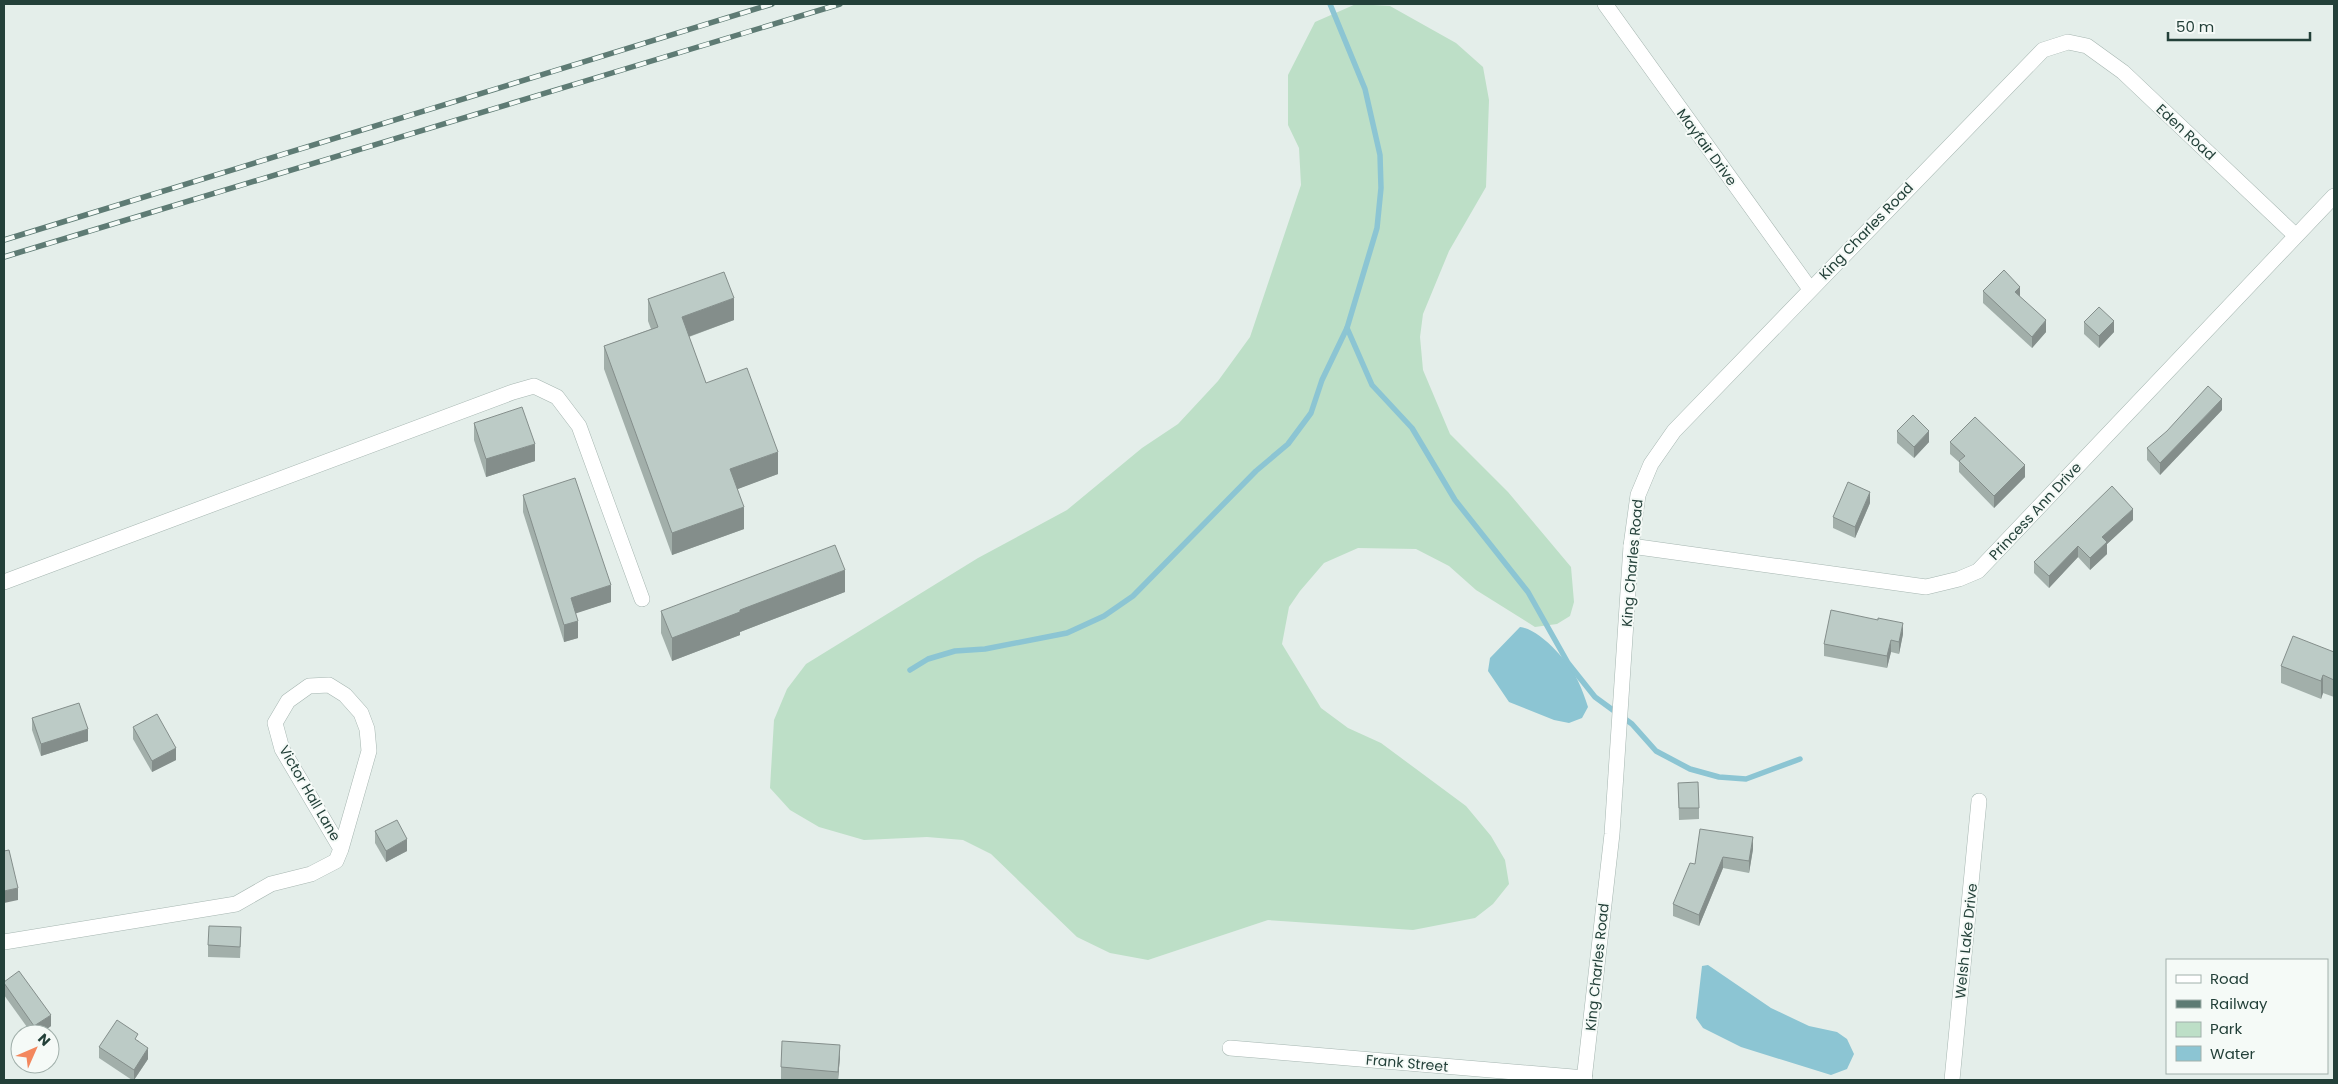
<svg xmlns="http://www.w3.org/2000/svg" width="2338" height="1084" viewBox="0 0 2338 1084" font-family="Poppins,sans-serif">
<rect width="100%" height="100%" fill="#e4eeea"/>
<path fill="#bddfc7" d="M1356,4L1390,6L1456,43L1483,67L1489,100L1486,187L1449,251L1423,314L1420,337L1423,370L1450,434L1508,492L1571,567L1574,602L1570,616L1557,624L1535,627L1476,590L1449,566L1416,549L1358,548L1324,563L1300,591L1289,607L1282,644L1321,708L1348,728L1381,743L1466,806L1491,836L1505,860L1509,884L1493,904L1475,918L1413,930L1268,920L1148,960L1110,953L1077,937L991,854L963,840L927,837L864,840L819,827L790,810L770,788L774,720L787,689L806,664L978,558L1067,510L1142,448L1178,424L1218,381L1250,337L1301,185L1299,148L1288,125V75L1315,22Z"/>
<g fill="#8cc5d3">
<path d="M1520,627C1540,629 1570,663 1578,681C1582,689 1585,698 1588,707L1582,718L1569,723L1554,720L1509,702L1488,671L1490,658Z"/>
<path d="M1708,965L1771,1008L1809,1026L1837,1032L1847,1039L1854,1054L1847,1069L1831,1075L1741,1047L1703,1028L1696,1018L1702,966Z"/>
</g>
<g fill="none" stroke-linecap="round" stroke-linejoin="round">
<g stroke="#8cc5d3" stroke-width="5.5">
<path d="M1347,328L1372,385L1412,428L1455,500L1528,592L1568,663L1595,697L1632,724L1656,751L1690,769L1719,777L1746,779L1800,759"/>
<path d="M910,670L928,659L955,651L985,649L1067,633L1104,616L1133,596L1256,471L1288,444L1311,413L1322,380L1347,328L1377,228L1381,188L1380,155L1365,89L1330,4"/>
</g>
<defs>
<g id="minor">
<path d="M1605,4L1810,289"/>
<path d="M1631,546L1926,587L1959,579L1978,571L2334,196"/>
<path d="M4,582L513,392L534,386L557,397L579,426L642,599"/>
<path d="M4,942L236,904L271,884L311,874L336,861L341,849L369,751L367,729L361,713L345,695L329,685L309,686L288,701L275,723L282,749L341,849"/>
<path d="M1230,1048L1585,1078"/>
<path d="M1584,1080L1612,834L1631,546L1638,495L1651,464L1674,431L2043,50L2068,42L2087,46L2123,72L2295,235"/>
<path d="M1952,1080L1979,801"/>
</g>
</defs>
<use href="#minor" stroke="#a6b6b1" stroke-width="16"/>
<use href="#minor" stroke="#fff" stroke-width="15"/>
<defs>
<g id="rail">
<path d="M4,240L772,4"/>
<path d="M4,257L840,4"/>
</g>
</defs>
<use href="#rail" stroke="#5e7b74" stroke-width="5.5"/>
<use href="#rail" stroke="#f5faf7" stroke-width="4" stroke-dasharray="11" stroke-linecap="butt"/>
</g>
<g fill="#a2afaa">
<path d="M1983,291L2020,297L2046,332L2032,348L1983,303Z"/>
<path d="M648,299L734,320L689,337L706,383L778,474L737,489L744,529L672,555L604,369V346L651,329L648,321Z"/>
<path d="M2084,322L2114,332L2099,348L2084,334Z"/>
<path d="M2222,410L2160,475L2147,460V448Z"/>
<path d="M474,423L535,461L486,477L474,440Z"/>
<path d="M1897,431L1929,442L1914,458L1897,443Z"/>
<path d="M1950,442L2025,477L1994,508L1959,472V462L1950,454Z"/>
<path d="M523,495L611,602L575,613L578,638L564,642L523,512Z"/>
<path d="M1870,503L1855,538L1833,528V517Z"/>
<path d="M2133,520L2107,544V554L2090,570L2078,557L2049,588L2034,573V562Z"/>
<path d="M845,592L740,632V635L672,661L661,633V611Z"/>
<path d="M1903,634L1899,654L1891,652L1887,668L1824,656V644Z"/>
<path d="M2334,652V697L2323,693L2321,699L2281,683V666Z"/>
<path d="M32,718L88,741L41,756L32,730Z"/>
<path d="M133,727L176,760L152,772L133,739Z"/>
<path d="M1678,783L1699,808V819L1679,820Z"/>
<path d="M375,831L407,851L386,862L375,843Z"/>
<path d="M1753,849L1749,873L1723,868L1699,926L1673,916V904L1695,864Z"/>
<path d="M241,938L240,958L208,957V945Z"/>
<path d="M4,982L51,1026L40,1034H32L4,995Z"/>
<path d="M138,1040L148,1059L134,1080H132L99,1058V1047Z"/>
<path d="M840,1056L838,1080H797L781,1079V1067Z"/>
</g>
<g fill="#848e8b">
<path d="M2020,287V298L2015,292Z"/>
<path d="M734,298V320L682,339V317Z"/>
<path d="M2046,320V332L2032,348V337Z"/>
<path d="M2114,321V332L2099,348V336Z"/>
<path d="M2222,399V410L2160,475V463Z"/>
<path d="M1929,431V442L1914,458V447Z"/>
<path d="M535,444V461L486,477V459Z"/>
<path d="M778,452V474L730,492V469Z"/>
<path d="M2025,465V477L1994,508V496Z"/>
<path d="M1870,492V503L1855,538V527Z"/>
<path d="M744,507V529L672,555V533Z"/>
<path d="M2133,509V520L2107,544V554L2090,570V558L2102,537Z"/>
<path d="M2078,546V557L2049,588V576Z"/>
<path d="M845,570V592L740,632V635L672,661V638L740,610Z"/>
<path d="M611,585V602L571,615V598Z"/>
<path d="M578,621V638L564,642V625Z"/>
<path d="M1903,623V634L1899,654V642Z"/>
<path d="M1891,640V652L1887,668V656Z"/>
<path d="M2323,675V693L2321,699V681Z"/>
<path d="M88,729V741L41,756V744Z"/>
<path d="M176,748V760L152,772V761Z"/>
<path d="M1753,837V849L1749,873V861Z"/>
<path d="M407,839V851L386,862V851Z"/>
<path d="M1723,857V868L1699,926V915Z"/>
<path d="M18,888V900L4,903V891Z"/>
<path d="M51,1015V1026L40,1034H34V1026Z"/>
<path d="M840,1045V1056L838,1080V1072Z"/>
<path d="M148,1048V1059L134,1080V1070Z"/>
</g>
<g fill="#bccbc6" stroke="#848e8b">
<path d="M2004,270L2020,287L2015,292L2046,320L2032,337L1983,291Z"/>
<path d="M724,272L734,298L682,317L706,383L747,368L778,452L730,469L744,507L672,533L604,346L658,327L648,299Z"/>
<path d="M2099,307L2114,321L2099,336L2084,322Z"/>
<path d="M2208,386L2222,399L2160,463L2147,448L2167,431Z"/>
<path d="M522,407L535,444L486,459L474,423Z"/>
<path d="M1913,415L1929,431L1914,447L1897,431Z"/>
<path d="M1975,417L2025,465L1994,496L1959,461L1965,456L1950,442Z"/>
<path d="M575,478L611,585L571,598L578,621L564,625L523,495Z"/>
<path d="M1848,482L1870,492L1855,527L1833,517Z"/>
<path d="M2112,486L2133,509L2102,537L2107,542L2090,558L2078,546L2049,576L2034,562Z"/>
<path d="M835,545L845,570L740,610V612L672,638L661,611Z"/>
<path d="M1831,610L1878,620V618L1903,623L1899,642L1891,640L1887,656L1824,644Z"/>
<path d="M2293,636L2334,652V680L2323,675L2321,681L2281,666Z"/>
<path d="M79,703L88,729L41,744L32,718Z"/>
<path d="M157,714L176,748L152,761L133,727Z"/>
<path d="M1698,782L1699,808H1679L1678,783Z"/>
<path d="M397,820L407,839L386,851L375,831Z"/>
<path d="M1700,829L1753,837L1749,861L1723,857L1699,915L1673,904L1690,863L1695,864Z"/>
<path d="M9,850L18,888L4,891V851Z"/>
<path d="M209,926L241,927L240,947L208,945Z"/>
<path d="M19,971L51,1015L34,1026L4,983V982Z"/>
<path d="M117,1020L138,1034L135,1039L148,1048L134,1070L99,1047Z"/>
<path d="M782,1041L840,1045L838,1072L781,1067Z"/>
</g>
<g text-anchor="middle" stroke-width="4" stroke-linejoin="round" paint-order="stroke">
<g font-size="14" fill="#234039" stroke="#f5faf7">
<text transform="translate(2186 132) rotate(43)" y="5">Eden Road</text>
<text transform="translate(1707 147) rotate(54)" y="5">Mayfair Drive</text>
<text transform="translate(1866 231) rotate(-46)" y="5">King Charles Road</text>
<text transform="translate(2035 511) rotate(-47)" y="5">Princess Ann Drive</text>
<text transform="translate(1632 563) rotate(-85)" y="5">King Charles Road</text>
<text transform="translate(310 793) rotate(60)" y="5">Victor Hall Lane</text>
<text transform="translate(1966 941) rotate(-84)" y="5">Welsh Lake Drive</text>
<text transform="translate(1597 967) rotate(-84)" y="5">King Charles Road</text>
<text transform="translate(1407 1063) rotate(5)" y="5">Frank Street</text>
</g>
</g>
<rect width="2338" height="1084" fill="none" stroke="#234039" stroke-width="10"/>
<rect x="2166" y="959" width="162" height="115" fill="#f5faf7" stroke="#a1b0ab"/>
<rect x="2176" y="975" width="25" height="8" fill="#ffffff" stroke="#a1b0ab"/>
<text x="2210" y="984" font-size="15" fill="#234039">Road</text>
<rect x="2176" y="1000" width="25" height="8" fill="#5e7b74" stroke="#a1b0ab"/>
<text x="2210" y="1009" font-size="15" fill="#234039">Railway</text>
<rect x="2176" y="1022" width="25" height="15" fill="#bddfc7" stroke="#a1b0ab"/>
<text x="2210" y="1034" font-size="15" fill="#234039">Park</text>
<rect x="2176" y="1046" width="25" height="15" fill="#8cc5d3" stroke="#a1b0ab"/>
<text x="2210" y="1059" font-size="15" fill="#234039">Water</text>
<g transform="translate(35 1049) rotate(45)"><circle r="24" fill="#f5faf7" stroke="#a1b0ab"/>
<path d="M0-4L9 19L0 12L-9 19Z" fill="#f3875d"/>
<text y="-8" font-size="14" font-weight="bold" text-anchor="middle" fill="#234039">N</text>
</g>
<path d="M2168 32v8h142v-8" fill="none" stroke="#234039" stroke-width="2.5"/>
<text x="2176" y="32" font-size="15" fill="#234039" stroke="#f5faf7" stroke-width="4" paint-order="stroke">50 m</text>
</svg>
